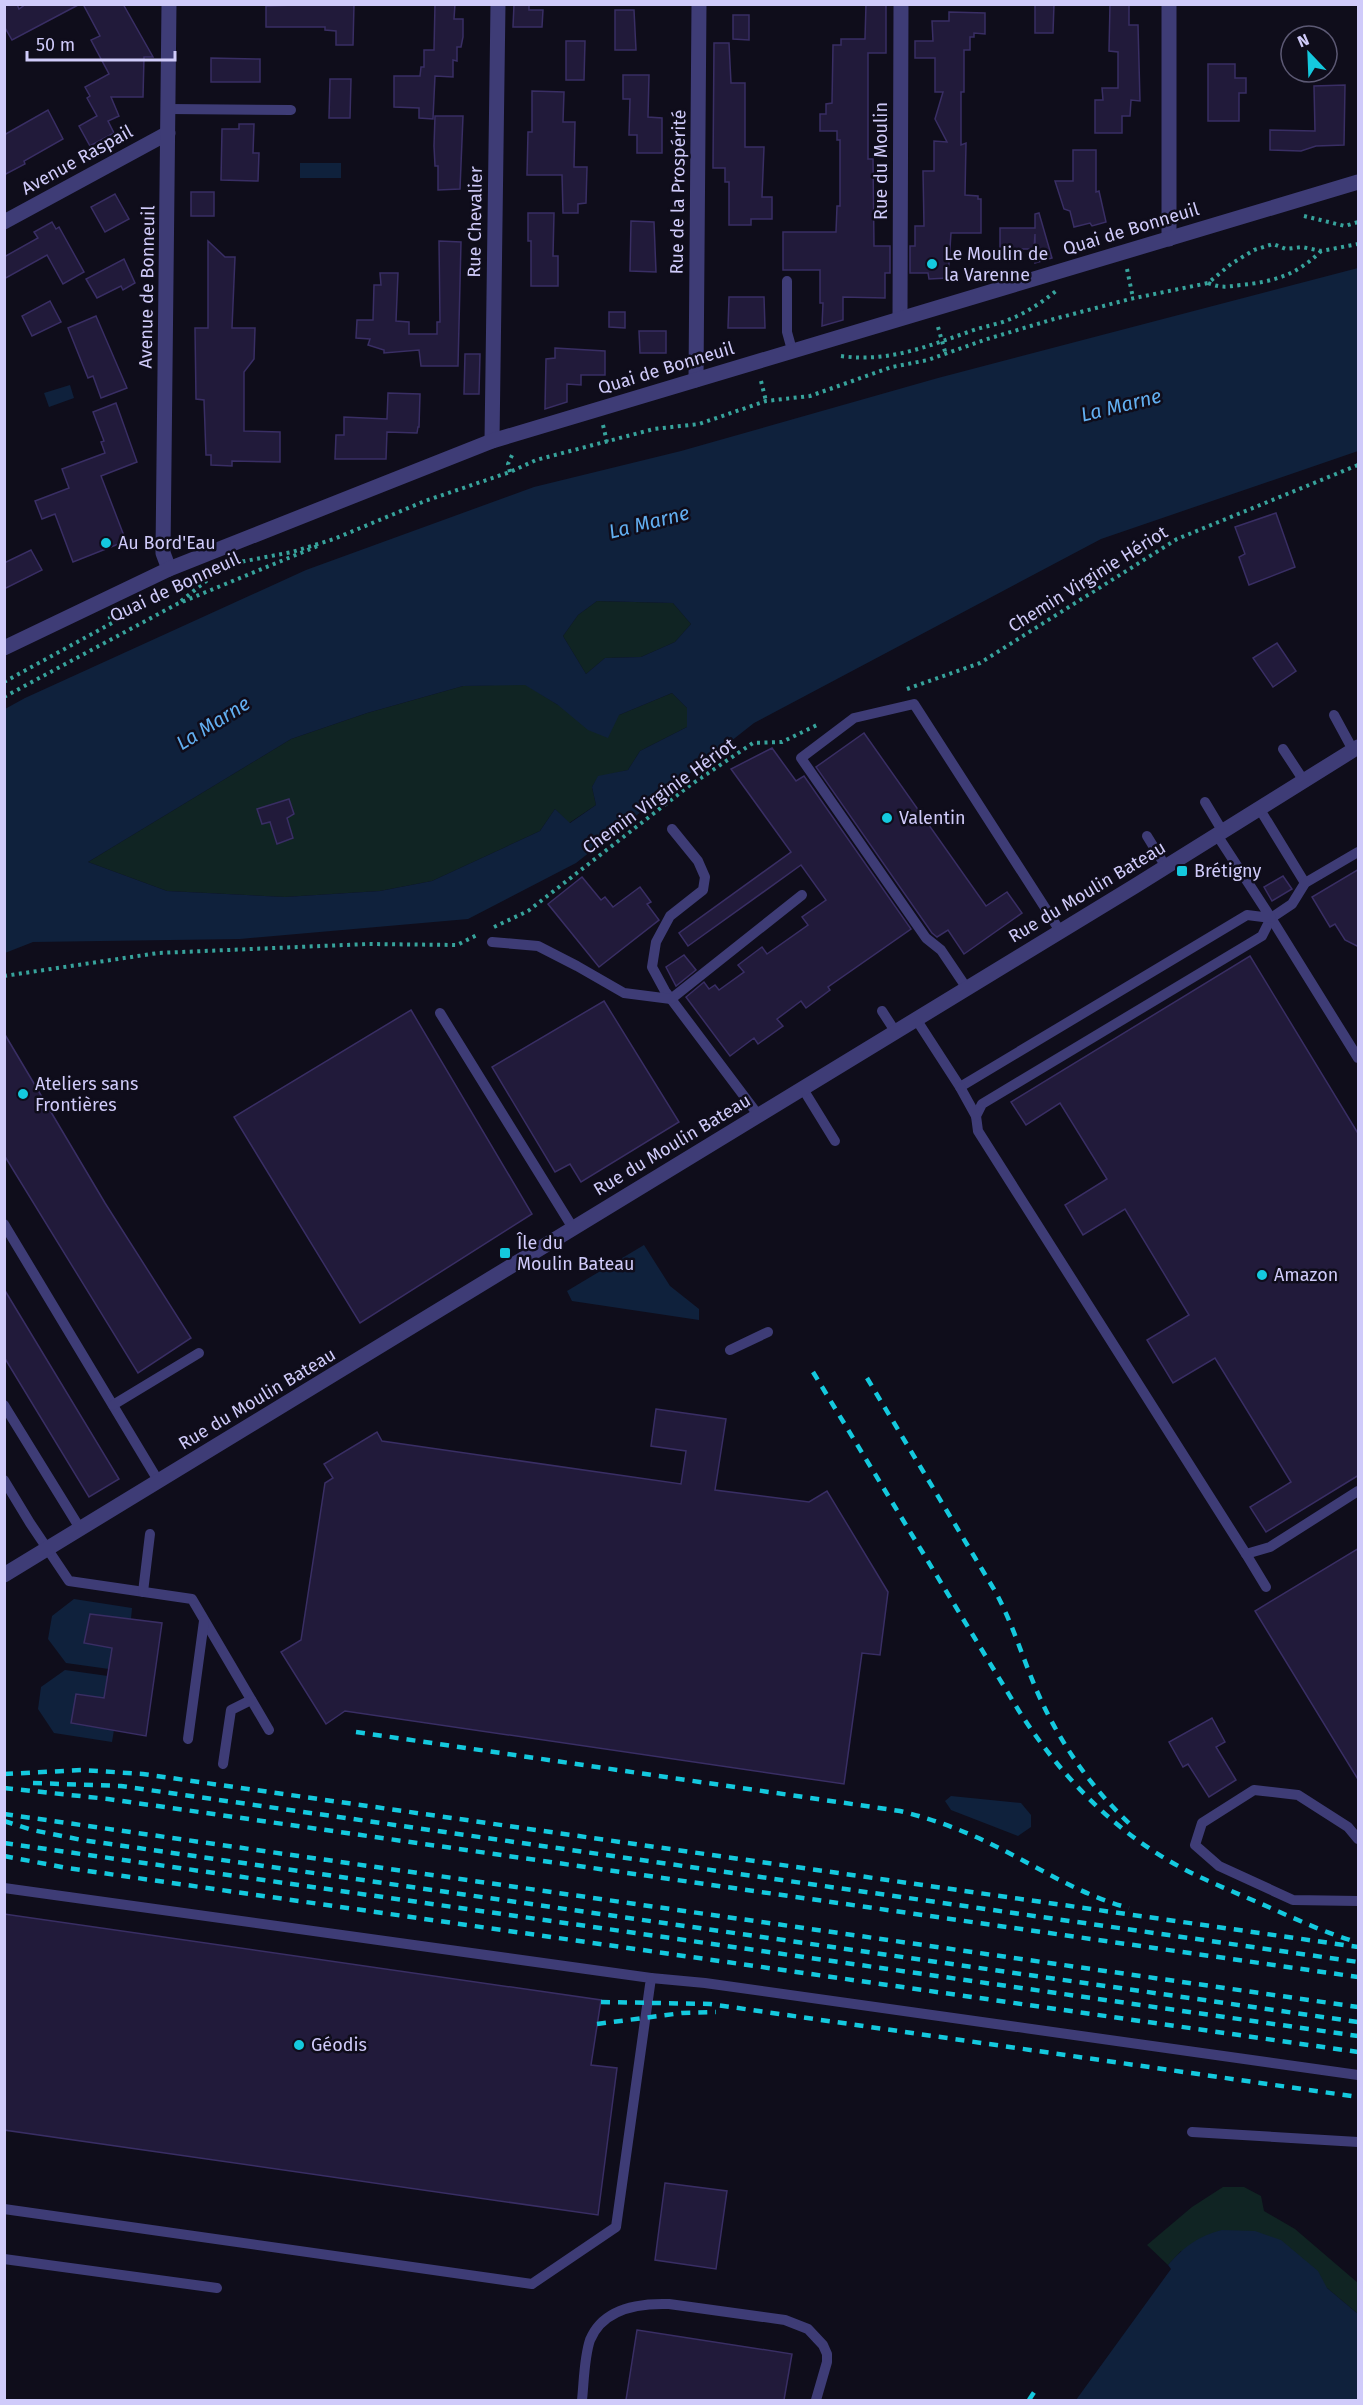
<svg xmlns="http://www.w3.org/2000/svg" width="1363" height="2405" viewBox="0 0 1363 2405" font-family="'Fira Sans',sans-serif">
<rect width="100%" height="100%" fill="#0f0d1b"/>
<g fill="#102423">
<path d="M597,601L673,603L691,624L675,642L641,657L605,658L586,674L563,636L578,615Z"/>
<path d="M525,684L558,705L619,715L672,693L687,708V727L640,751L628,770L598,777L592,787L596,805L569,823L555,809L540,831L432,881L380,891L285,897L167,891L88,862L291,739L367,713L463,686Z"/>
<path d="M1223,2187H1244L1261,2196L1264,2211L1295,2229L1358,2283V2314L1327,2288L1181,2251L1168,2265L1147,2245L1192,2207Z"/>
</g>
<g fill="#0f213c" fill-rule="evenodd">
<rect x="300" y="163" width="41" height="15"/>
<path d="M1358,268V451L1101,539L754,723L576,863L468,919L240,939L33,942L5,953V709L25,698L306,570L534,487L681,451L938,378ZM597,601L673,603L691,624L675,642L641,657L605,658L586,674L563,636L578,615ZM525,685L558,705L588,730L608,738L619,715L672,693L687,708V727L640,751L628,770L598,776L592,787L596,805L570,823L555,809L540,831L432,881L380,891L285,897L167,891L88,862L291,739L367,713L463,686Z"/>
<path d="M70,385L74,398L49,407L44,393Z"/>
<path d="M644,1245L670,1286L699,1309V1320L572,1301L567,1291Z"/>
<path d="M74,1599L132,1608L131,1619L90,1614L84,1642L112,1648L109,1669L66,1663L48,1639L52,1616Z"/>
<path d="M65,1670L108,1676L114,1730L112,1742L54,1733L38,1709L41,1687Z"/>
<path d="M951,1796L1021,1803L1031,1815V1827L1018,1836L951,1810L945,1801Z"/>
<path d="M1222,2230L1255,2231L1281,2240L1318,2271L1327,2288L1358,2314V2400H1076L1171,2269L1168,2265C1184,2247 1198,2236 1222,2230Z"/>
</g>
<g fill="#211a3a" stroke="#392e64" stroke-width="1.5">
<path d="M4,4H17L19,9L26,4H80L12,40L4,26Z"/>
<path d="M83,4H123L153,57H144L143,97H111L119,116L108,121L114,133L90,146L79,126L97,116L87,98L90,96L85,87L109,74L91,40L100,36Z"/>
<path d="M326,4H354L353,45H336V31L325,30V27H266V6Z"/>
<path d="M435,4H455L454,19H463V37L461,47H457V61L453,60V77L435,76L433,119L419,118V108L394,107V76H420L421,67H424V50H434Z"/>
<path d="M514,4H529V10H543L542,27H513Z"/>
<path d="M866,4H886V53H868V159H873L874,246H890V273H885V298L843,297V320L822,326L823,303H820V270H783V232H836L837,206H840V140H837V131H820V114H826V104L832,103L833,45H841V39H865Z"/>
<path d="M1035,4H1054L1053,33H1035Z"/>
<path d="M1110,4H1129V25H1138L1140,101L1131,100L1130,116H1122V133H1095V100H1103L1102,88H1118V52L1109,51Z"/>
<path d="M615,10H634L636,50H615Z"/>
<path d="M949,12L985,13V34L974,33V37H970V50H964V92H961V145L966,143L965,195L978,196V199H981V233H951L948,278L929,279L928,273H910V246H915V226H924L923,171H934V141L947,142L935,119L943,92H935V58H915V41H933L932,21H949Z"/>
<path d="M733,15H749V40L733,39Z"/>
<path d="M566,41H585L584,80H566Z"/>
<path d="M714,43H729L731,83H745V147H764L762,197H772V219H751V225H729V182H725V168H713Z"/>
<path d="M211,58L260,59V82H211Z"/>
<path d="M1208,64H1235V78H1246V93H1239V121H1208Z"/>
<path d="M623,75H649L648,117L662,118V153H637V135H629L630,99H623Z"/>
<path d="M330,79H351L350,118H329Z"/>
<path d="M1345,85L1344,145L1316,146L1301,151L1270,150V130L1315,131L1314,86Z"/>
<path d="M532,91L564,92L563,122H575L574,167H587L586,203L578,204V213H563L562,175H527L528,132H532Z"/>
<path d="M48,110L63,139L24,161L25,164L4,175V135Z"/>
<path d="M435,116H463L460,189L438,190V166H435L434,146Z"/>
<path d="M239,124H254L253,153H259L258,181L221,180L222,129H239Z"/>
<path d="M1073,150H1096V192L1099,191L1106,222L1092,226L1090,223L1074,227L1070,211L1064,209L1055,181H1073Z"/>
<rect x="191" y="192" width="23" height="24"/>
<path d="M115,194L129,219L105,232L91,207Z"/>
<path d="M528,213H554L553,256H558V286H531V241H528Z"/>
<path d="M1039,213L1052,258L1035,263V234L1034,249H1000V228H1035V214Z"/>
<path d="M631,221L654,222L656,272L630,271Z"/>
<path d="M52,222L56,229L59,227L84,272L63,284L47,255L4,279V257L38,238L34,232Z"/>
<path d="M208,241L225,257H235L232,328H255L254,359L244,372V431L280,432V462L232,461V466L211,465V455H206L204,400L196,399L195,328H208Z"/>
<path d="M439,241L461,242L458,366H421L419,350L384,353V350L368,345L370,339L356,338L357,320H373L374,285H381L380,273H398L396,321L409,322V334H437V322H440Z"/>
<path d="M124,259L135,283L123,290L121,286L97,298L86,279Z"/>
<path d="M729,297H764L765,328H728Z"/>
<path d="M50,301L61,322L32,336L22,316Z"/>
<path d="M609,312H625V328L609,327Z"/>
<path d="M96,316L127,388L101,398L93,376L88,378L68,328Z"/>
<path d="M639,331H666V353H640Z"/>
<path d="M555,348L605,351V375H581V385L567,384V402L545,409L546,359L555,358Z"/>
<path d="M465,354H480L479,394H464Z"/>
<path d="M388,393L420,394L419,427H418L417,433L387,432L386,459H335L336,435H344V417L387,419Z"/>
<path d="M116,403L137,462L101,476L126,541L73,562L55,514L42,519L35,501L69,488L62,469L105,453L101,442L104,441L93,412Z"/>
<path d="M1276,513L1295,567L1249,585L1239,557L1245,554L1235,527Z"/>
<path d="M31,550L42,570L4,589V563Z"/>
<path d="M1277,643L1296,671L1273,687L1253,658Z"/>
<path d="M864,733L986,906L1007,892L1022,913L964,954L948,930L937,937L932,933L816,767Z"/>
<path d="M772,748L796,781L804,776L911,929L828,987L830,990L806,1008L801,1001L777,1019L783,1026L758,1044L754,1038L730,1056L686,997L704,982L709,989L715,985L719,990L744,972L738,965L762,947L767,954L808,925L802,917L826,900L801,865L688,946L679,933L791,852L731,769Z"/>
<path d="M289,799L294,814L287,818L293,838L277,844L270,822L262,824L257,809Z"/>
<path d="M1359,869V947L1345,940L1335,924L1330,927L1312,897Z"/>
<path d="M1283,876L1292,889L1272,901L1264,887Z"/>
<path d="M582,877L601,900L605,897L613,907L640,887L651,902L647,904L659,920L599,967L548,904Z"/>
<path d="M684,955L696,970L676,986L666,967Z"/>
<path d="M1250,956L1359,1135V1475L1266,1532L1250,1507L1291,1482L1215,1358L1173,1383L1147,1340L1189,1315L1125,1209L1083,1235L1065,1205L1107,1179L1060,1103L1026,1125L1011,1102Z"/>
<path d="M604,1001L679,1122L581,1182L570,1164L555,1172L492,1067Z"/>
<path d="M411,1010L532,1214L360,1323L234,1117Z"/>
<path d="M4,1033L105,1203L191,1338L138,1373L4,1155Z"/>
<path d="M4,1289L119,1479L89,1497L4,1357Z"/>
<path d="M656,1409L726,1419L715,1490L809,1502L827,1491L888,1592L880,1655L862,1653L844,1784L345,1711L326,1724L281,1652L301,1640L325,1483L333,1478L324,1464L377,1432L382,1441L681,1484L686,1451L651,1446Z"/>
<path d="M1359,1548V1781L1255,1611Z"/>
<path d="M90,1614L162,1623L146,1736L71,1723L76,1694L104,1698L112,1648L84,1643Z"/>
<path d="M1212,1718L1225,1742L1216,1747L1236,1780L1209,1797L1188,1764L1183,1767L1169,1742Z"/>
<path d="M4,1914L601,2000L591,2065L617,2068L598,2215L4,2130Z"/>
<path d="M665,2183L727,2191L716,2269L655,2260Z"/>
<path d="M637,2330L792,2354L784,2400H626Z"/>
</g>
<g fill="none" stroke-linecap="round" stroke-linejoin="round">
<g stroke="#37a39c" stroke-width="4" stroke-dasharray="3 4.5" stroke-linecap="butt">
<path d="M1304,216L1345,226L1358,222"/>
<path d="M1127,269L1133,298"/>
<path d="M1208,283C1220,288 1227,287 1240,285C1273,282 1297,275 1321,251"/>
<path d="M938,327L946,355"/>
<path d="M841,356C891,363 930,345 977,329C987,326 998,324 1008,320C1026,313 1041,303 1056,291"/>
<path d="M761,381L766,401"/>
<path d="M603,425L607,442"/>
<path d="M510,472L508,464L513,453"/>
<path d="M235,563L292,552L334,539L425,501L510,472L536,460L654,429L699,424L766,401L810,396L892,367L928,360L984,340L1054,319L1130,299L1208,283L1231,264L1254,250L1273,244L1286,249L1302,247L1321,251L1358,244"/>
<path d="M181,601L224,567"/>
<path d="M4,682L112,623L109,615"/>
<path d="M907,689L980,663L1177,539L1358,465"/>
<path d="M4,697L177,604L320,545"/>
<path d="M494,927L528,911L689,786L753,743L782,742L819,724"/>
<path d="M4,976L158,953L368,944L457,945L479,934"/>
</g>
<g stroke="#3e3c76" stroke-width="10">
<path d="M168,109L291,110"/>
<path d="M787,281V332L792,350"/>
<path d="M1334,715L1353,750"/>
<path d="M1283,749L1304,781"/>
<path d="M1205,802L1223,832"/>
<path d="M1259,808L1305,883"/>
<path d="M672,829L698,861L705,877L703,890L670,916L656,942L652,967L665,991L759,1116"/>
<path d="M1147,836L1166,867"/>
<path d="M1358,852L1305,883L1292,904L1271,918L1262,936L982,1104L976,1116L978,1131L1246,1554L1270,1547L1358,1491"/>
<path d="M1271,918L1358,1058"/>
<path d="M492,942L538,946L577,966L624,993L671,999L802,895"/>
<path d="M966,987L941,950L926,938L801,758L854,718L914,704L1060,931"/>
<path d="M882,1011L895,1031"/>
<path d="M440,1013L573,1228"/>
<path d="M916,1019L960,1087L1247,915L1271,918L1217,835"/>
<path d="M960,1087L976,1116"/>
<path d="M803,1089L835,1141"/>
<path d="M4,1224L159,1482"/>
<path d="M730,1350L768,1332"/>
<path d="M4,1405L81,1530"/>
<path d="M113,1405L199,1353"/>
<path d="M4,1480L30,1523L69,1581L192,1599L269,1730"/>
<path d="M1246,1554L1266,1587"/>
<path d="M143,1592L150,1534"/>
<path d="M188,1739L204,1621"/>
<path d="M223,1764L231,1710L251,1700"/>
<path d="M1358,1839L1348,1827L1298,1795L1254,1790L1202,1823L1195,1845L1219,1866L1293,1900L1358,1901"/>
<path d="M4,1888L651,1978L616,2227L532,2284L4,2209"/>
<path d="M651,1978L705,1983L1358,2075"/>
<path d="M1192,2132L1358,2142"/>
<path d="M4,2259L217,2288"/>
<path d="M582,2400C584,2382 584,2358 590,2340C603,2308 639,2303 669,2304L785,2320L808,2329L823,2345L827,2354V2362L816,2400"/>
</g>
<g stroke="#3e3c76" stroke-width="15">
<path d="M4,222L168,133"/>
<path d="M1169,239V4"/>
<path d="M900,318L901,4"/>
<path d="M696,380L699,4"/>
<path d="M492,441L498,4"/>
<path d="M169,569L163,553L169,4"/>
<path d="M4,648L169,569L492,441L1358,182"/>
<path d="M4,1575L1135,886L1358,747"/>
</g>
<g stroke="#14c9de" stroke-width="4.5" stroke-dasharray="9 8" stroke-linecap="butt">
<path d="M813,1372L1019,1711C1060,1775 1114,1832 1182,1868C1206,1881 1232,1891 1257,1902C1287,1915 1318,1930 1350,1940"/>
<path d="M867,1378L995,1591C1012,1622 1022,1656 1036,1689C1058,1740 1090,1787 1131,1825"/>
<path d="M356,1732L900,1811C933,1819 965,1831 995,1846C1040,1868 1080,1895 1129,1908"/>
<path d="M4,1774L83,1770L143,1774L1358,1947"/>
<path d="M33,1783L121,1786L1358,1962"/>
<path d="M4,1788L108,1799L1358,1977"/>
<path d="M4,1814L1358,2007"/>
<path d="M4,1821L32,1830L82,1840L1358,2022"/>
<path d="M4,1843L1358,2036"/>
<path d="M4,1856L67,1868L1358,2052"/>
<path d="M601,2002L710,2004L1358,2097"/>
<path d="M597,2024L682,2013L716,2012"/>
<path d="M1029,2400L1038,2386"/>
</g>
</g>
<g fill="#14c9de" stroke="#0f0d1b" stroke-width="2">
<circle cx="932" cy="264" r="6"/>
<circle cx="106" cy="543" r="6"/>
<circle cx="887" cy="818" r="6"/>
<rect x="1176" y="865" width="12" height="12" rx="3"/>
<circle cx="23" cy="1094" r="6"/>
<rect x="499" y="1247" width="12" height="12" rx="3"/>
<circle cx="1262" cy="1275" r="6"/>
<circle cx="299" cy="2045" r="6"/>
</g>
<g text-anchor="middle" stroke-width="5" stroke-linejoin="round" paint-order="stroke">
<g font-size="18" fill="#d0cbfa" stroke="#0f0d1b">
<text transform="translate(77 160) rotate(-29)" y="6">Avenue Raspail</text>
<text transform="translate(881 161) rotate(-90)" y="6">Rue du Moulin</text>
<text transform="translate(678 192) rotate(-89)" y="6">Rue de la Prospérité</text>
<text transform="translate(475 222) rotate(-89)" y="6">Rue Chevalier</text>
<text transform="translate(1131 229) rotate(-17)" y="6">Quai de Bonneuil</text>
<text transform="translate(147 287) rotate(-89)" y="6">Avenue de Bonneuil</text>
<text transform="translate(666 368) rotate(-17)" y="6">Quai de Bonneuil</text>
<text transform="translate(1088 579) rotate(-32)" y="6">Chemin Virginie Hériot</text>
<text transform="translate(175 587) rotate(-25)" y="6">Quai de Bonneuil</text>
<text transform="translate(659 796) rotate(-36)" y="6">Chemin Virginie Hériot</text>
<text transform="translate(1087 892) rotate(-31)" y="6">Rue du Moulin Bateau</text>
<text transform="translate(672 1145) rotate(-31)" y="6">Rue du Moulin Bateau</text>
<text transform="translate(257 1399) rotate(-31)" y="6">Rue du Moulin Bateau</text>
</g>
<g font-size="18" fill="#d0cbfa" stroke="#0f0d1b" text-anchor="start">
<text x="944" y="260">Le Moulin de<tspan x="944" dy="21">la Varenne</tspan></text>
<text x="118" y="549">Au Bord'Eau</text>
<text x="899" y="824">Valentin</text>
<text x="1194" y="877">Brétigny</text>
<text x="35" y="1090">Ateliers sans<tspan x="35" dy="21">Frontières</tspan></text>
<text x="517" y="1249">Île du<tspan x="517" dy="21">Moulin Bateau</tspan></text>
<text x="1274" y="1281">Amazon</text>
<text x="311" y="2051">Géodis</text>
</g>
<g font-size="20" font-style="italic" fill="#62aff1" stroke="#0f0d1b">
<text transform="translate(1121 405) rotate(-14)" y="7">La Marne</text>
<text transform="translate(649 522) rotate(-14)" y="7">La Marne</text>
<text transform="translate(213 723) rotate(-32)" y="7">La Marne</text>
</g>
</g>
<rect width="1363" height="2405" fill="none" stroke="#d0cbfa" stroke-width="12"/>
<g transform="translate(1309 54) rotate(337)"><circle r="28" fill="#0f0d1b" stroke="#5c5974" stroke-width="1.5"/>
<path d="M0-4.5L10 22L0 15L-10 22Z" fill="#14c9de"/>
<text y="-9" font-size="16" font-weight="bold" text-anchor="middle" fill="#d0cbfa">N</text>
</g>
<path d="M27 51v9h148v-9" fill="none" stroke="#d0cbfa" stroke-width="3"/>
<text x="36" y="51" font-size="18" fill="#d0cbfa" stroke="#0f0d1b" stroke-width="4.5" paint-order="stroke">50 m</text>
</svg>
